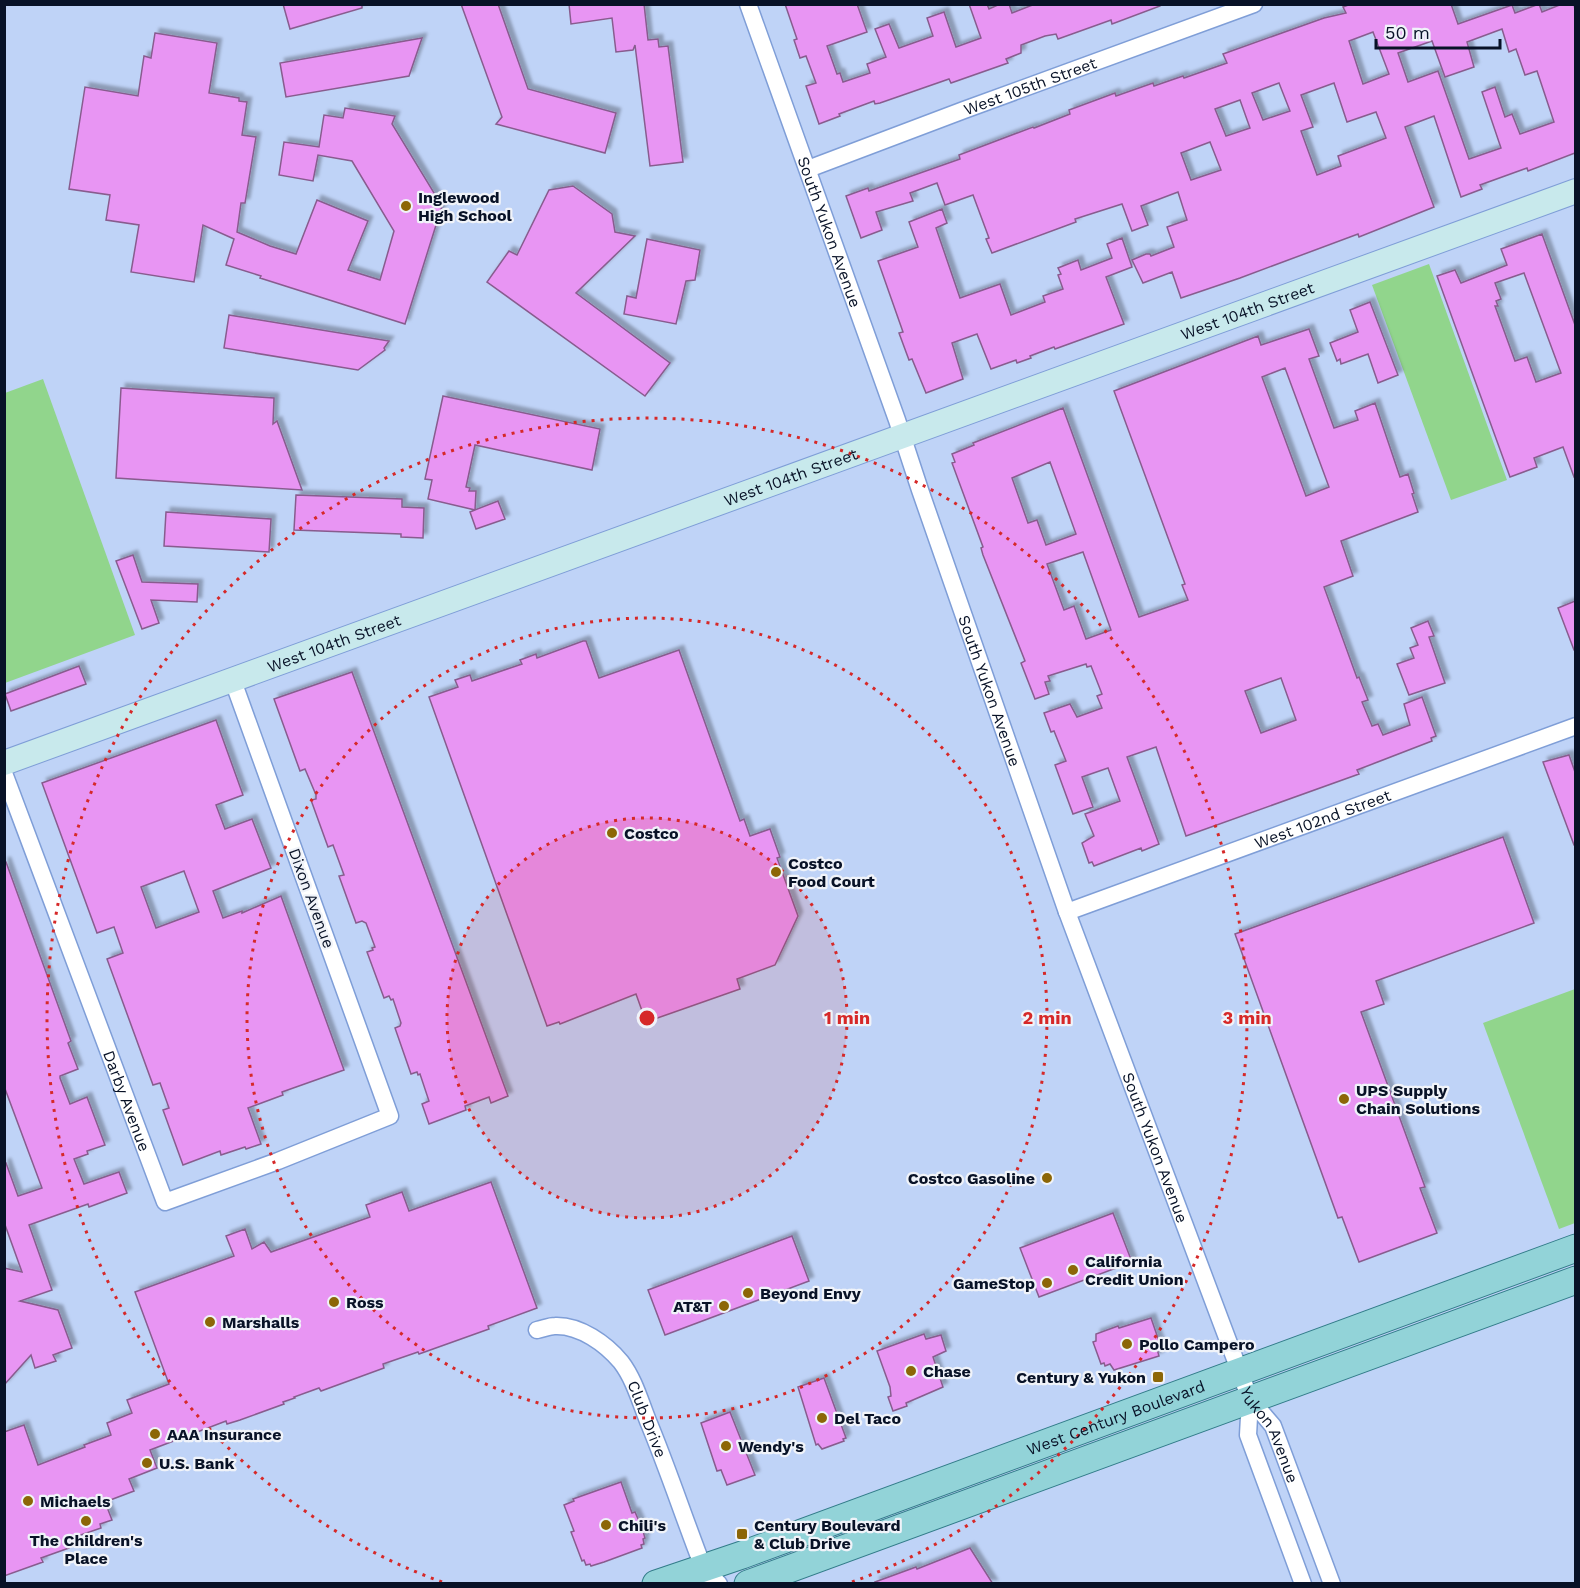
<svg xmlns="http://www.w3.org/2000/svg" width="1580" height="1588" viewBox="0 0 1580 1588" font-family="'Work Sans',sans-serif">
<defs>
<filter id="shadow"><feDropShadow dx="4.5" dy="-4.5" stdDeviation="1.5" flood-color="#0004"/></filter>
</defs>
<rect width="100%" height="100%" fill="#bfd3f7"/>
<g fill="#91d58c">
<path d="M1429,264L1507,480L1451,500L1372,285Z"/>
<path d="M43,379L135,635L5,683V393Z"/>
<path d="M1575,989V1223L1559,1229L1483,1023Z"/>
</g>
<g fill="#e895f3" stroke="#885c8e" stroke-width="1.5" fill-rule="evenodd" filter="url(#shadow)">
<path d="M283,4H362V8L290,29Z"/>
<path d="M461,4H498L528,89L616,113L605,153L496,124L502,117Z"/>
<path d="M569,4H644L648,40L658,39L659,47L668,46L683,162L650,166L635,45L633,50L616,52L612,18L571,24Z"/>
<path d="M785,4H857L867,32L827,46L837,74L840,73L843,82L870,73L867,64L886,57L875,29L889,24L899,48L933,36L927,18L944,12L956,47L981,38L969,4H987L989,9L1000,4H1009L1012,13L1035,4H1160V6L1112,24L1111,20L1058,39L1056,34L1045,36L1021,45V53L1006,59L1008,63L951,83L949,79L880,103L875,104L874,101L839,114L840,116L819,124L806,86L816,83L806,56L800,58L794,40L797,39Z"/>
<path d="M1351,4H1451L1458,24L1512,5L1515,13L1539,4L1542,12L1562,4H1574L1575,10V153L1528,171L1527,168L1480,185L1482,189L1461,197L1434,116L1405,127L1434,207L1359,237L1358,234L1240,278L1181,298L1172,272L1143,283L1132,260L1146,254H1150L1151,256L1174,247L1167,227L1187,220L1178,192L1141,206L1148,225L1132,231L1122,204L1075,219L1076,222L992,253L986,239L989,238L973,195L945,205L937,183L910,193L913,201L876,212L882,230L861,238L846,196L868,188L869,191L960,159L959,155L1033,127L1034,128L1070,114L1069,110L1115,93L1116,96L1153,83L1154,86L1183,76L1184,78L1227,63L1223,54L1324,18L1346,13L1343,7ZM1502,29L1509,52L1516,49L1525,75L1537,71L1554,122L1520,134L1512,114L1505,117L1495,87L1482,92L1501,148L1469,159L1438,71L1408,82L1398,53L1432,41L1445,77L1474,67L1467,42ZM1373,32L1389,74L1363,84L1349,41ZM1279,83L1290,111L1263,120L1252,93ZM1334,83L1347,122L1376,112L1386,138L1338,156L1341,166L1317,175L1301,131L1313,127L1301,95ZM1240,100L1250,128L1226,136L1215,109ZM1210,142L1221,170L1191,180L1181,153Z"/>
<path d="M155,33L217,43L209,93L239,98V101L247,102L242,135L256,137L245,203H241L237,232L270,246L296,254L317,200L368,221L348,270L380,280L394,231L352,161L318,155L313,181L279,175L284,142L319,147L324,115L343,118L345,108L395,116L392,124L442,206L405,324L260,278L261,276L226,265L234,239L203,225L194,282L131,272L139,225L106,220L110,195L69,189L85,87L138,96L144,56L151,58Z"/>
<path d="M422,38L409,76L286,97L280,63Z"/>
<path d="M573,186L612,214L615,232L635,236L576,293L670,363L645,396L487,282L509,251L517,255L549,190Z"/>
<path d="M942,209L947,223L936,228L960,298L1000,284L1011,315L1045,302L1043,296L1063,289L1058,275L1061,274L1058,268L1078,260L1081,270L1112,258L1107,244L1122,238L1132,267L1106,277L1124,324L1055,349L1054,347L1030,356L1031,358L1017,363L1016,360L991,369L977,334L952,343L963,379L926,393L912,359L909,360L899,333L903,332L878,261L918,247L909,222Z"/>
<path d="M1542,234L1575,325V476L1574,477L1563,447L1534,458L1537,467L1510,477L1437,276L1455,270L1461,283L1507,265L1501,249ZM1524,273L1561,373L1536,382L1527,357L1515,361L1495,306H1498L1496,301L1501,299L1495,283Z"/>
<path d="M647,239L700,250L695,280L686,281L676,324L624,314L627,296L636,298Z"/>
<path d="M1370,302L1398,375L1378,383L1368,354L1341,364L1340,359L1337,361L1330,343L1358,332L1350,310Z"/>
<path d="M229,315L389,341L384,348L385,350L358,370L224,348Z"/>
<path d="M1309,329L1319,356L1309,359L1334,428L1358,420L1355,411L1375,403L1400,477L1408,474L1414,493L1412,494L1418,512L1341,541L1353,576L1324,587L1357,678L1359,677L1368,700L1362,702L1372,726L1378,724L1383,735L1410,725L1404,704L1422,697L1436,736L1431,738L1432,741L1357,770L1359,774L1186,836L1156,747L1127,757L1159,844L1142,851L1141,848L1094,866L1092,862L1089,863L1082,843L1094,836L1085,814L1120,801L1108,768L1082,777L1093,807L1073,814L1055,765L1066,761L1054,731L1051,732L1044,713L1070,704L1077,717L1102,708L1097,696L1102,694L1091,666L1087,667L1086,664L1048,676L1050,681L1045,682L1049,694L1035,699L1021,663L1025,661L983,555L981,548L983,547L952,463L955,462L952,454L974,445L973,443L1063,408L1139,617L1188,600L1182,585L1185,584L1114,391L1258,336L1261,345ZM1285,368L1329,487L1306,496L1262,377ZM1050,462L1076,534L1046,545L1037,520L1028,523L1012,478ZM1083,552L1111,630L1086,639L1074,606L1064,610L1047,564ZM1281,678L1296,720L1261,733L1245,691Z"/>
<path d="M121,388L274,398L273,424L277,421L302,490L116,478Z"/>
<path d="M443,396L600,429L592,470L475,445L466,487L470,488L469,491H476L475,510L498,501L505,519L476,529L470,512L475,510L428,499L432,480L425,479Z"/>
<path d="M296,495L402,499V507L424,508L423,538L401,537V534L294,530Z"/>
<path d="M166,512L271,519L269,552L164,546Z"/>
<path d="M133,555L142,582L198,584L197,602L151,600L159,623L142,629L116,561Z"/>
<path d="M1575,601V650H1574L1558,608Z"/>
<path d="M1428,621L1434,636L1429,637L1445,683L1409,695L1397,664L1414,658L1410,648L1418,645L1411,628Z"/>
<path d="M583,641H586L599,678L679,650L740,821L744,819L750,836L770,829L780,857L777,858L798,916L775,965L737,979L740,989L646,1022L636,994L560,1024L559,1022L547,1026L429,697L458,687L455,680L470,675L472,681L522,664L520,660L536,654L537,658Z"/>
<path d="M79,666L86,684L11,711L5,694Z"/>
<path d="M352,672L508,1096L491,1103L489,1097L465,1106L466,1110L429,1124L422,1104L429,1101L420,1074L418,1075L417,1072L411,1074L395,1028L400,1026L401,1023L393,999L391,1000L389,996L384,998L367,952L373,950L372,948L375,947L366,923L362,921L356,923L339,876L344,875L333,845L328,847L311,800L316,799V795L305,769L300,771L274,699Z"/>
<path d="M216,720L243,795L216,805L225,829L252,819L271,868L213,891L223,918L242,911V913L281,896L344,1070L282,1092L283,1095L248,1108L261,1144L246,1149L245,1147L221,1155L220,1151L183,1165L163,1110L169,1108L160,1083L153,1085L107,959L123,953L114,927L97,933L42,783ZM184,871L199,912L156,928L141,887Z"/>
<path d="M1569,755L1575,772V845H1574L1543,762Z"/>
<path d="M1503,837L1534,923L1376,981L1384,1004L1361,1012L1425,1187L1420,1188L1437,1233L1359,1262L1342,1217L1338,1218L1235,934Z"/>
<path d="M4,862H6L71,1041L68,1043L78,1069L60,1076V1078L70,1104L87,1097L105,1145L87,1151L88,1154L74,1159L84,1184L119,1172L127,1193L89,1207L88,1204L29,1225L52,1290L20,1301L58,1310L72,1348L53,1355L56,1361L35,1368L31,1355L4,1385V1268L22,1272L4,1222V1164L6,1163L18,1196L42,1188L4,1086Z"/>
<path d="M491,1182L537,1308L488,1326L489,1329L419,1354L418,1352L383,1364L384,1368L321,1391L319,1388L294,1397L295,1398L283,1402L284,1404L240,1420L227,1424L226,1421L150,1450L157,1468L129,1479L134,1491L105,1502L112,1520L100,1524L101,1528L66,1540L69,1548L41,1558L43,1562L4,1576V1432L24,1425L38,1465L85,1447L84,1445L111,1435L107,1423L132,1413L127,1400L169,1384L135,1292L234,1256L226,1236L245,1229L252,1249L264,1242L271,1252L370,1217L366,1205L402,1192L409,1211Z"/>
<path d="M1113,1213L1132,1262L1039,1297L1020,1248Z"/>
<path d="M792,1236L809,1281L665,1335L648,1290Z"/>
<path d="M1151,1318L1161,1347L1157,1349L1159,1356L1114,1370L1110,1364L1105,1366L1104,1363L1101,1364L1093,1342L1096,1341V1334L1118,1326L1119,1328Z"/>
<path d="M924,1334L926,1339L941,1335L946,1351L933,1357L943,1387L906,1403L907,1406L893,1411L888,1397L891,1396L890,1387L877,1351Z"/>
<path d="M824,1378L846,1438L843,1439L844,1441L822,1449L818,1444L816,1445L798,1387Z"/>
<path d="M730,1412L755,1475L727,1485L721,1470L717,1471L701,1423Z"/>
<path d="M621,1482L632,1513L635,1512L642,1528L645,1538L643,1539L644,1544L641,1545L642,1548L604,1562L591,1566L590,1564L586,1565L584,1560L582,1561L571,1532L574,1531L564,1505L574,1501L573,1499Z"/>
<path d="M970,1548L993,1584H876L875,1582L916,1567L917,1569Z"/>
</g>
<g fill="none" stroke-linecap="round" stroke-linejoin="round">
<defs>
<g id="street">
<path id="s1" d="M748,4L897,420L920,490L1067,912L1250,1399L1273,1426L1332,1584"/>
<path id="s2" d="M808,169L964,110L1254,4"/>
<path id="s3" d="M4,773L165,1202L278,1161L390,1116L233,681"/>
<path id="s4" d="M1067,912L1576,726"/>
<path id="s5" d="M537,1330C543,1329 549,1326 555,1326C580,1325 606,1344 621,1362C634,1379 640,1401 648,1421C668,1469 684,1518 703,1567V1584"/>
<path d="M1250,1399L1248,1435L1303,1584"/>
<path d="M703,1567L719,1584"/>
</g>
<g id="secondary">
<path id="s6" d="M4,763L1576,191"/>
</g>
<g id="primary">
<path id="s7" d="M656,1584L742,1555L1576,1248"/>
<path d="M748,1584L1576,1280"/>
</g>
</defs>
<use href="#street" stroke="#7f9ed7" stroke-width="19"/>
<use href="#secondary" stroke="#7f9ed7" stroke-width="26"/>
<use href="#primary" stroke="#327c89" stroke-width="29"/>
<use href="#street" stroke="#fff" stroke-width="16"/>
<use href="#secondary" stroke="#c8e9ec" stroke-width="24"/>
<use href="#primary" stroke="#92d3d8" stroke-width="27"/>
</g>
<circle cx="647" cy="1018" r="200" fill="#d62828" fill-opacity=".12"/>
<g fill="none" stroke="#d62828" stroke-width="3" stroke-dasharray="3 6">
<circle cx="647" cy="1018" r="200"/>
<circle cx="647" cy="1018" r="400"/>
<path d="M442 1582A600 600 0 1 1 852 1582"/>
</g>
<g fill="#8c6607" stroke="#f0f3f9" stroke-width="2">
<circle cx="406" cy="206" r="6"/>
<circle cx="612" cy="833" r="6"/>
<circle cx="776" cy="872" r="6"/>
<circle cx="1344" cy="1099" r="6"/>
<circle cx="1047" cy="1178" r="6"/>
<circle cx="1073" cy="1270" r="6"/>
<circle cx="1047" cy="1283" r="6"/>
<circle cx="748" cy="1293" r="6"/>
<circle cx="334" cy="1302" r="6"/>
<circle cx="724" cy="1306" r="6"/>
<circle cx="210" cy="1322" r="6"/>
<circle cx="1127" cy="1344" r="6"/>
<circle cx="911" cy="1371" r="6"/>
<rect x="1152" y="1371" width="12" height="12" rx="3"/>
<circle cx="822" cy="1418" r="6"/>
<circle cx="155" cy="1434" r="6"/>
<circle cx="726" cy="1446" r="6"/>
<circle cx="147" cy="1463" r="6"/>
<circle cx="28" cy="1501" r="6"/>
<circle cx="86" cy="1521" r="6"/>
<circle cx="606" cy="1525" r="6"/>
<rect x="736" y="1528" width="12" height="12" rx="3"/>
</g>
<g text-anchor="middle" stroke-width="4.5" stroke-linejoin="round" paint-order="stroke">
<g font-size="16" fill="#081227" stroke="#f0f3f9">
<text dy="6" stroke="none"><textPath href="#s2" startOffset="237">West 105th Street</textPath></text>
<text dy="6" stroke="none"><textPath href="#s1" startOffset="242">South Yukon Avenue</textPath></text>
<text dy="6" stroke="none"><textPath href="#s6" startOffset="1323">West 104th Street</textPath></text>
<text dy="6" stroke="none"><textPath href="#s6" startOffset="837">West 104th Street</textPath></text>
<text dy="6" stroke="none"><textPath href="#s6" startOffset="351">West 104th Street</textPath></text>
<text dy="6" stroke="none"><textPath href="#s1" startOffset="728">South Yukon Avenue</textPath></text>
<text dy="6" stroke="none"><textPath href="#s4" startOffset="272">West 102nd Street</textPath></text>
<text transform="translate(312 898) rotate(70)" y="6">Dixon Avenue</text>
<text dy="6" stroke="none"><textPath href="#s3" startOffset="350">Darby Avenue</textPath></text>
<text dy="6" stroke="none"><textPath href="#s1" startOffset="1214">South Yukon Avenue</textPath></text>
<text dy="6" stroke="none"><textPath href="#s7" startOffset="489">West Century Boulevard</textPath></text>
<text dy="6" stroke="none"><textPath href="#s5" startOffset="159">Club Drive</textPath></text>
<text dy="6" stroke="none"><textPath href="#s1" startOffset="1524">Yukon Avenue</textPath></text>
</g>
<g font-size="16" font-weight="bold" fill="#081227" stroke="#f0f3f9" text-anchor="start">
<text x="418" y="203">Inglewood<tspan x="418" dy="18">High School</tspan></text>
<text x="624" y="839">Costco</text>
<text x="788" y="869">Costco<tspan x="788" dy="18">Food Court</tspan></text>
<text x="1356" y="1096">UPS Supply<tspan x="1356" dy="18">Chain Solutions</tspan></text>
<text x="1035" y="1184" text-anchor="end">Costco Gasoline</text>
<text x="1085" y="1267">California<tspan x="1085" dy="18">Credit Union</tspan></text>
<text x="1035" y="1289" text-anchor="end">GameStop</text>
<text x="760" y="1299">Beyond Envy</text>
<text x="346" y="1308">Ross</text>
<text x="712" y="1312" text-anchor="end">AT&amp;T</text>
<text x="222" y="1328">Marshalls</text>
<text x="1139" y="1350">Pollo Campero</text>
<text x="923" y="1377">Chase</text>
<text x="1146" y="1383" text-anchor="end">Century &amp; Yukon</text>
<text x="834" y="1424">Del Taco</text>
<text x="167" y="1440">AAA Insurance</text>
<text x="738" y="1452">Wendy's</text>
<text x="159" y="1469">U.S. Bank</text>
<text x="40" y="1507">Michaels</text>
<text x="618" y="1531">Chili's</text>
<text x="754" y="1531">Century Boulevard<tspan x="754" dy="18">&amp; Club Drive</tspan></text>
<text x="86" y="1546" text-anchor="middle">The Children's<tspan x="86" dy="18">Place</tspan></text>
</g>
</g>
<circle cx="647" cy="1018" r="9" fill="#d62828" stroke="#f0f3f9" stroke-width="3"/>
<g font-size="18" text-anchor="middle" font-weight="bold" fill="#d62828" stroke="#f0f3f9" stroke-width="4.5" stroke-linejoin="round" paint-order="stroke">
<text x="847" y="1024">1 min</text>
<text x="1047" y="1024">2 min</text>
<text x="1247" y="1024">3 min</text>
</g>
<rect width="1580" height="1588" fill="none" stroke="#081227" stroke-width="12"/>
<path d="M1376 39v9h124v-9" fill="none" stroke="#081227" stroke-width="3"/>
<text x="1385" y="39" font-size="18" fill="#081227" stroke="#f0f3f9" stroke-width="4.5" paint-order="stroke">50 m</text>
</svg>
